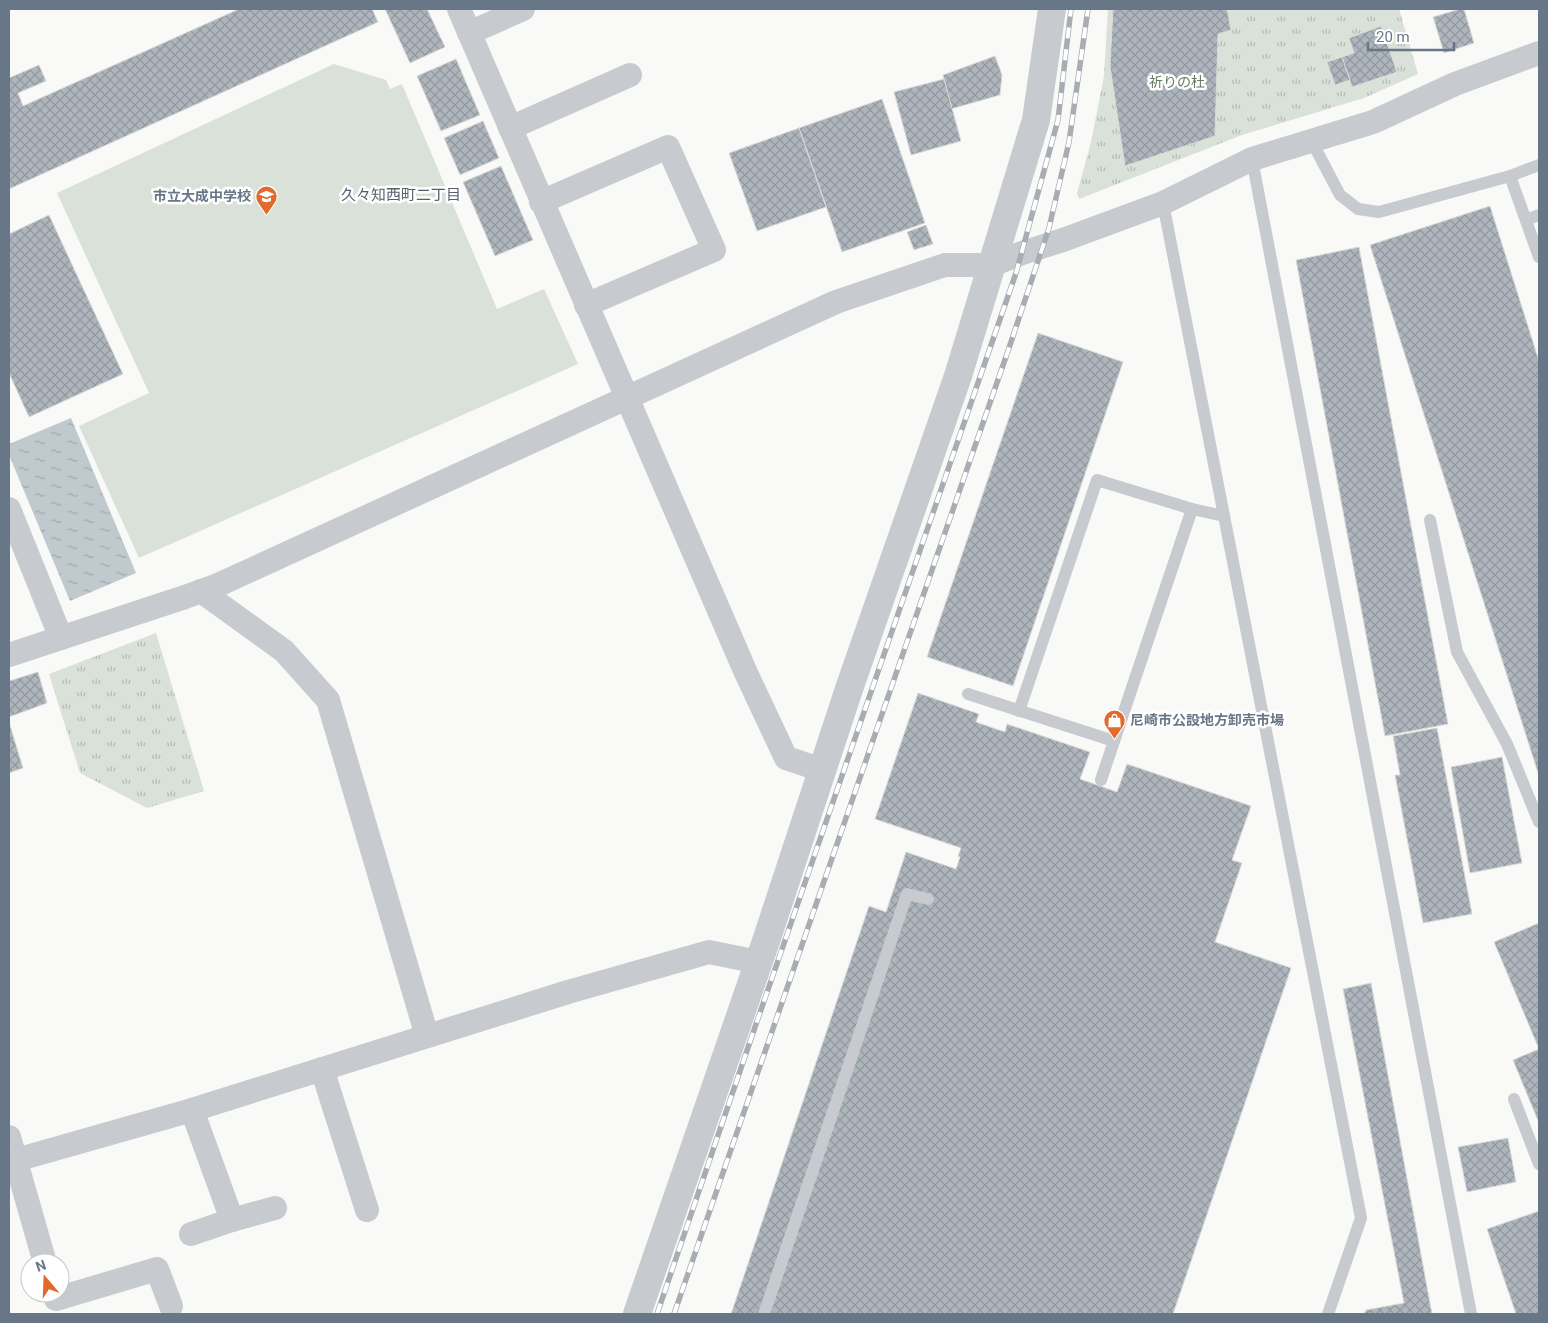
<svg xmlns="http://www.w3.org/2000/svg" width="1548" height="1323" viewBox="0 0 1548 1323" font-family="Roboto,'Noto Sans JP',sans-serif">
<defs>
<pattern id="park-tufts" width="24" height="20" patternUnits="userSpaceOnUse" patternTransform="scale(1.25)"><rect width="24" height="20" fill="#dae1d8"/><path d="M3 7l-1-3M5 7V3M7 7l1-3M15 17l-1-3M17 17v-4M19 17l1-3" fill="none" stroke="#b5bbb5"/></pattern>
<pattern id="water-ripples" width="26" height="14" patternUnits="userSpaceOnUse" patternTransform="scale(1.25)"><rect width="26" height="14" fill="#c0c9ce"/><path d="M2 4q2-2 4 0t4 0M15 11q2-2 4 0t4 0" fill="none" stroke="#a0a8ad"/></pattern>
<pattern id="building-cross-hatch" width="8" height="8" patternUnits="userSpaceOnUse" patternTransform="scale(1.25)"><rect width="8" height="8" fill="#aeb5bc"/><path d="M0 0l8 8M0 8l8-8" fill="none" stroke="#91989f"/></pattern>
</defs>
<rect width="100%" height="100%" fill="#f9f9f7"/>
<g fill="url(#park-tufts)">
<path d="M1108,9H1399L1418,74L1364,98L1242,135L1079,199L1077,193L1091,142L1104,76Z"/>
<path d="M156,633L204,791L147,808L80,773L49,674Z"/>
</g>
<path fill="#dae1d8" d="M334,64L386,80L390,89L402,84L497,309L544,289L578,364L139,558L79,426L149,393L57,193Z"/>
<path fill="url(#water-ripples)" d="M71,418L136,573L70,601L9,455V444Z"/>
<g fill="url(#building-cross-hatch)" stroke="#dbdbd9">
<path d="M239,9H372L378,22L9,189V78L39,65L46,81L18,93L23,106Z"/>
<path d="M385,9H427L445,47L410,63Z"/>
<path d="M1113,9H1227L1231,30L1218,34L1215,136L1125,166L1110,66Z"/>
<path d="M1460,9H1464L1474,43L1444,53L1433,17Z"/>
<path d="M1381,26L1397,72L1352,87L1342,57L1354,53L1349,38Z"/>
<path d="M995,56L1002,75L1000,95L951,109L943,75Z"/>
<path d="M1342,57L1350,80L1335,85L1327,62Z"/>
<path d="M456,59L480,115L441,131L417,76Z"/>
<path d="M944,79L961,141L911,155L894,92Z"/>
<path d="M882,99L925,223L842,252L799,128Z"/>
<path d="M483,121L499,158L460,175L444,138Z"/>
<path d="M799,128L826,207L757,231L729,153Z"/>
<path d="M501,166L533,240L495,256L463,182Z"/>
<path d="M1490,206L1539,361V776L1370,245Z"/>
<path d="M49,215L123,374L29,417L9,373V234Z"/>
<path d="M926,225L933,244L914,250L907,232Z"/>
<path d="M1359,247L1448,724L1385,736L1296,260Z"/>
<path d="M1038,333L1123,362L1013,686L927,657Z"/>
<path d="M38,672L47,703L9,717V681Z"/>
<path d="M918,693L979,714L976,722L1005,732L1007,724L1090,752L1080,779L1117,792L1127,764L1251,806L1232,860L1242,863L1215,942L1291,968L1173,1314H731L869,906L886,912L906,852L956,869L960,857L958,856L961,848L875,819Z"/>
<path d="M9,722L23,768L9,773Z"/>
<path d="M1437,728L1472,914L1423,923L1395,775H1400L1393,736Z"/>
<path d="M1502,757L1522,863L1470,873L1451,767Z"/>
<path d="M1539,923V1049L1494,942Z"/>
<path d="M1371,983L1432,1314H1364L1366,1310L1404,1303L1343,989Z"/>
<path d="M1539,1049V1123L1513,1060Z"/>
<path d="M1508,1138L1516,1182L1467,1192L1458,1147Z"/>
<path d="M1539,1211V1314H1516L1487,1229Z"/>
</g>
<g fill="none" stroke-linecap="round" stroke-linejoin="round">
<g stroke="#c7cace" stroke-width="12">
<path d="M1311,140L1340,195L1358,209L1379,212L1510,176L1539,257"/>
<path d="M1252,159L1471,1314"/>
<path d="M1510,176L1539,165"/>
<path d="M1163,203L1361,1218L1328,1314"/>
<path d="M1526,220L1539,215"/>
<path d="M1430,520L1457,652L1507,744L1539,822"/>
<path d="M968,694L1114,741"/>
<path d="M1019,711L1097,480L1192,509"/>
<path d="M1101,780L1192,509L1224,516"/>
<path d="M1514,1099L1539,1164"/>
<path d="M764,1314L907,894L928,899"/>
</g>
<g stroke="#c7cace" stroke-width="24">
<path d="M459,9L746,673L786,758L822,770"/>
<path d="M469,33L523,9"/>
<path d="M510,128L630,75"/>
<path d="M541,202L668,147L714,250L586,305"/>
<path d="M9,509L61,638"/>
<path d="M201,591L284,651L328,700L427,1036"/>
<path d="M9,655L185,597L218,585L836,302L945,265H992L1022,253L1063,240L1163,203L1252,159L1373,122L1455,84L1539,53"/>
<path d="M322,1069L367,1210"/>
<path d="M192,1110L232,1220"/>
<path d="M9,1137L45,1263"/>
<path d="M16,1160L192,1110L568,992L709,952L758,962"/>
<path d="M191,1234L232,1220L275,1208"/>
<path d="M56,1299L157,1269L171,1306"/>
</g>
<path stroke="#c7cace" stroke-width="28" d="M637,1314L767,938L849,689L958,376L1036,120L1052,9"/>
<defs>
<g id="rail">
<path d="M657,1314L754,1030L1016,273L1058,120L1071,9"/>
<path d="M674,1314L1009,348L1049,228L1069,142L1088,9"/>
</g>
</defs>
<use href="#rail" stroke="#a7adb3" stroke-width="5.5"/>
<use href="#rail" stroke="#fff" stroke-width="4" stroke-dasharray="11" stroke-linecap="butt"/>
</g>
<defs>
<symbol id="school-pin" viewBox="-11 -11 22 30"><path d="M0 17L-7.5 6A9.5 9.5 0 1 1 7.5 6Z" fill="#e3692c" stroke="#fff"/><path d="M0-5L7-2L0 1L-7-2ZM-4 1L0 2.5L4 1V4Q0 6-4 4Z" fill="#fff"/></symbol>
<symbol id="shop-pin" viewBox="-11 -11 22 30"><path d="M0 17L-7.5 6A9.5 9.5 0 1 1 7.5 6Z" fill="#e3692c" stroke="#fff"/><path d="M-5-2.5h2.3a2.7 3.5 0 0 1 5.4 0H5L5.5 6h-11ZM-1.5-2.5h3a1.5 2.3 0 0 0-3 0Z" fill="#fff"/></symbol>
</defs>
<g fill-rule="evenodd">
<use href="#school-pin" x="254" y="184" width="25" height="34"/>
<use href="#shop-pin" x="1102" y="708" width="25" height="34"/>
</g>
<g text-anchor="middle" stroke-width="5" stroke-linejoin="round" paint-order="stroke">
<g font-size="14" fill="#657a63" stroke="#fff">
<text x="1177" y="87">祈りの杜</text>
</g>
<g font-size="14" font-weight="bold" fill="#687788" stroke="#fff" text-anchor="end">
<text x="251" y="201">市立大成中学校</text>
<text x="1130" y="725" text-anchor="start">尼崎市公設地方卸売市場</text>
</g>
<g font-size="15" fill="#56606d" stroke="#fff">
<text x="401" y="200">久々知西町二丁目</text>
</g>
</g>
<rect width="1548" height="1323" fill="none" stroke="#687788" stroke-width="20"/>
<g transform="translate(45 1278) rotate(341)"><circle r="24" fill="#ffffff" stroke="#c3c9cf"/>
<path d="M0-4L9 19L0 12L-9 19Z" fill="#e3692c"/>
<text y="-8" font-size="14" font-weight="bold" text-anchor="middle" fill="#687788">N</text>
</g>
<path d="M1368 42v8h86v-8" fill="none" stroke="#687788" stroke-width="2.5"/>
<text x="1376" y="42" font-size="15" fill="#687788" stroke="#ffffff" stroke-width="4" paint-order="stroke">20 m</text>
</svg>
